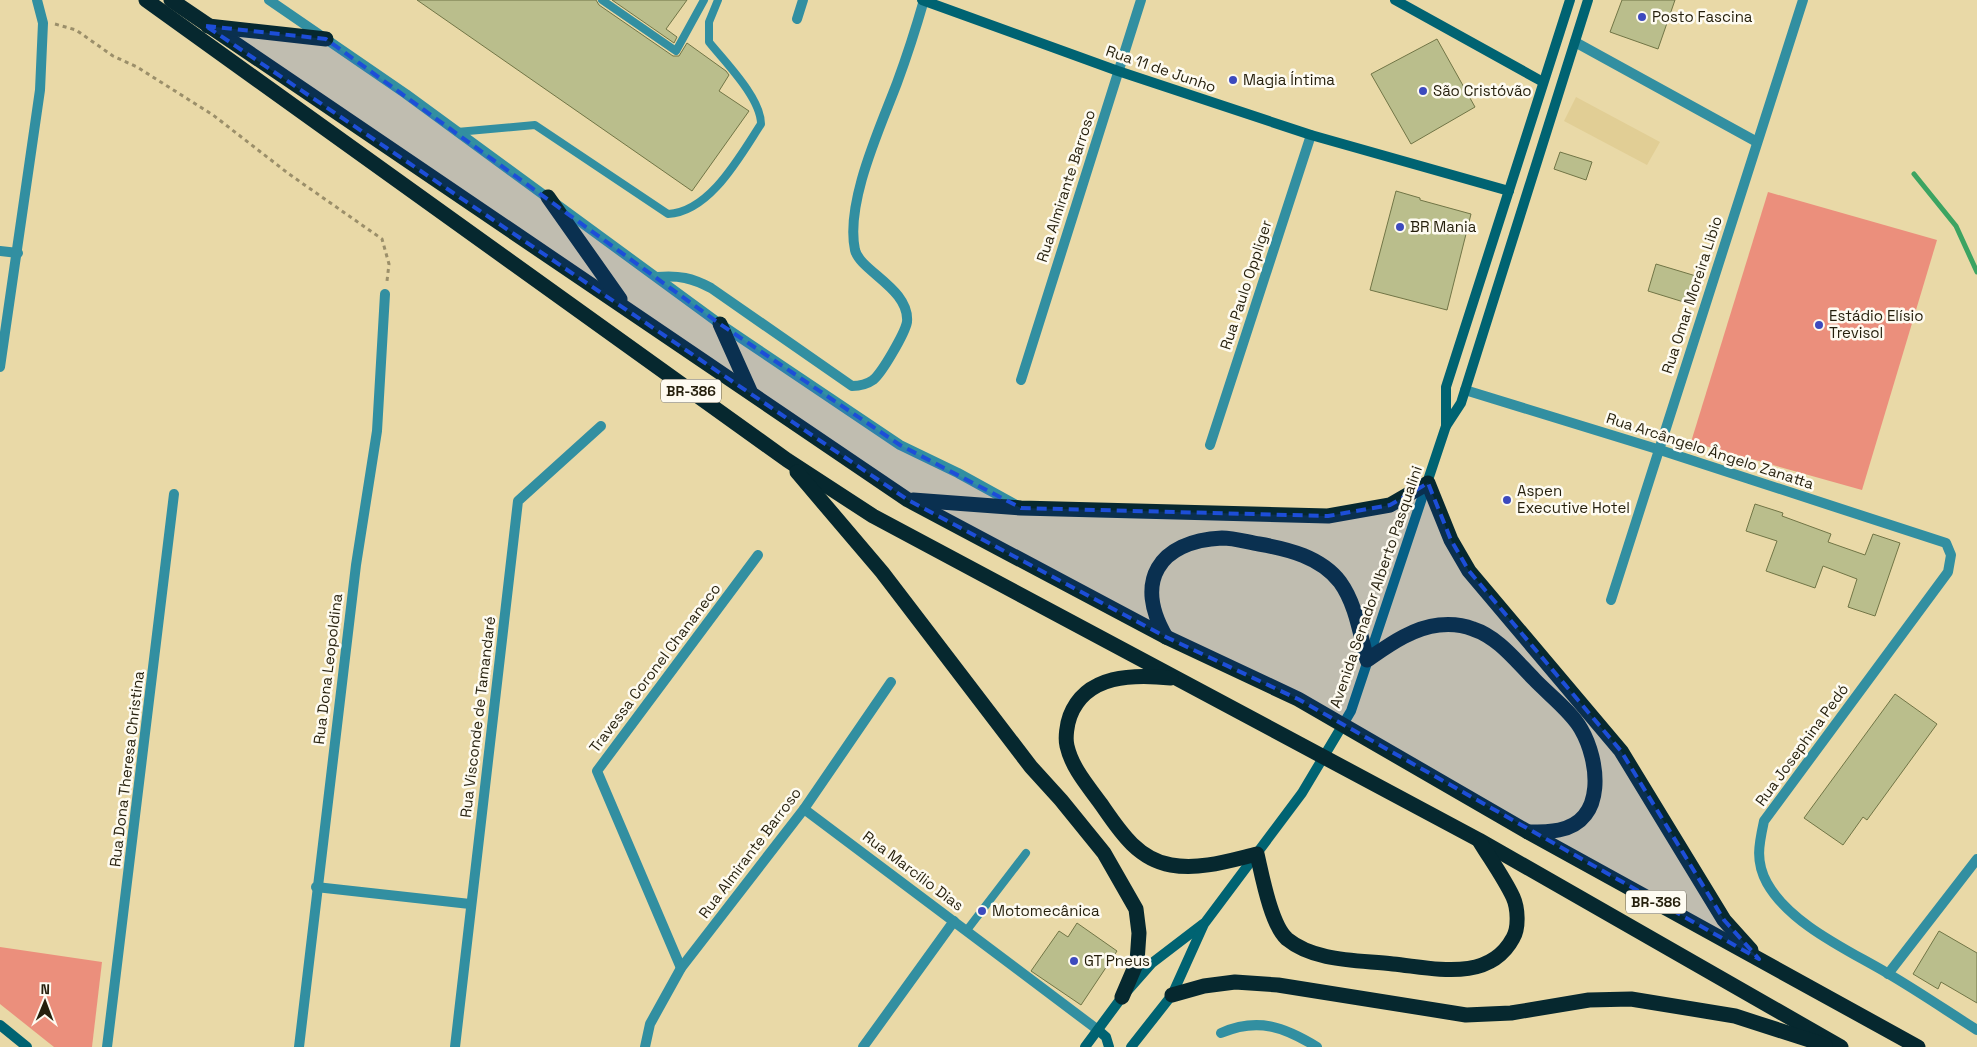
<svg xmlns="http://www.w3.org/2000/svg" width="1977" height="1047" viewBox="0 0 1977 1047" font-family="'Space Grotesk',sans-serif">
<rect width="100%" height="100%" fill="#e9d9a7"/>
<path fill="#e1ce95" d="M1576,97L1660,142L1647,165L1564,121Z"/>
<g fill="#eb8f7c">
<path d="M1768,192L1937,240L1862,490L1691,442Z"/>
<path d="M0,947L102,962L92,1047H54L0,1004Z"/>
</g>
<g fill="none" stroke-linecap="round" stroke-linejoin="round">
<path stroke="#3ca462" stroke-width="5" d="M1914,174L1956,226L1977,272"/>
</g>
<g fill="#babe8c" stroke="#717546">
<path d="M417,0H596L599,5L673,56H679L687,43L726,71L729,75L719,91L749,111L692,191Z"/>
<path d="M612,0H687L666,29L677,37L674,43Z"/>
<path d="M1622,0H1675L1658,49L1610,32Z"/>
<path d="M1437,39L1475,107L1411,144L1371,74Z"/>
<path d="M1560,152L1592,162L1586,180L1554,169Z"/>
<path d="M1396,191L1420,198V200L1471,214L1447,310L1370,290Z"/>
<path d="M1656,264L1696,276L1687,303L1648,291Z"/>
<path d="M1755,504L1783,513L1782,516L1831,534L1828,542L1865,555L1873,534L1900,543L1875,616L1848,607L1857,579L1823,566L1815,588L1766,571L1777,541L1746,531Z"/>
<path d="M1895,694L1937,724L1867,820L1863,817L1843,845L1804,818Z"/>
<path d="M1077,923L1117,951L1081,1005L1031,971L1059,931L1068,937Z"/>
<path d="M1939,931L1977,953V1003L1941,982L1938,989L1913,974Z"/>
</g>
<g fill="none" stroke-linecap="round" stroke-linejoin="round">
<path stroke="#9b8f6a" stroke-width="3" stroke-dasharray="4 4" stroke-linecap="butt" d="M55,24L76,30L113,56L137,67L213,115L289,174L382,239L389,264L387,281"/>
<g stroke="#328fa1" stroke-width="8">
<path d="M602,0L676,51L704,0"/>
<path d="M457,132L535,125L668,214C710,212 740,156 761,124C761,98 725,62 709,42V22L718,0"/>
<path d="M967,930L1026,853"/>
</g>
<g stroke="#328fa1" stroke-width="10">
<path d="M269,0L406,94L720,324L900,445L958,473L1018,506"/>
<path d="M797,19L803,0"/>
<path d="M1575,42L1757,142"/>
<path d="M0,251L18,253"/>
<path d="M657,277C679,275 692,278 711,288L852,386C860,386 866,385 873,380C882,373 905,333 907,322C910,289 860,271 855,250C845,203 880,128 897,83C907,56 916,28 924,0"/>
<path d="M0,367L40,90L43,23L37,0"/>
<path d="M1021,380L1141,0"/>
<path d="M1465,390L1657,449L1946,543L1951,555L1948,572L1764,821C1759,844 1755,861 1767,883C1790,924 1848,950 1887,973C1918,991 1947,1011 1977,1030"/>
<path d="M1210,445L1311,135"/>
<path d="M1611,600L1803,0"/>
<path d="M804,809L1098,1030"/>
<path d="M316,887L470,904"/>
<path d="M681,968L597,771L758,555"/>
<path d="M1888,974L1977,859"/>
<path d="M1221,1033C1258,1017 1284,1027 1317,1047"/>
<path d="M107,1047L174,494"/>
<path d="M299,1047L356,565L377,431L385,294"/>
<path d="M455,1047L518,501L601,426"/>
<path d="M645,1047L650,1024L681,968L804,809L891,682"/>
<path d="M863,1047L954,921"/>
</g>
<g stroke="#006372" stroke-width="10">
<path d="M922,0L1118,71L1311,135L1509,191"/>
<path d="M1395,0L1543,82"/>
<path d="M1446,426V387L1570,0"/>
<path d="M0,1025L27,1047"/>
<path d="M1098,1030L1106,1037L1109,1047"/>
<path d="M1085,1047L1122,997L1152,963L1203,924"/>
<path d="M1131,1047L1172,995L1204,924L1302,793L1351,711L1446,426L1461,403L1588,0"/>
</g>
<g stroke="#06282f" stroke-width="15">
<path d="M146,0L787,460L873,516L1479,840L1841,1047"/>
<path d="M171,0L908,500L1166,637L1298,699L1528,832L1918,1047"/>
<path d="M208,26L326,39"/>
<path d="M548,197L620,299"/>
<path d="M720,324L750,391"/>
<path d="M797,472L882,572L1031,767L1061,800L1104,853L1136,909L1139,933L1137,962L1122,997"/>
<path d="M913,500L1021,508L1328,516L1390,505L1428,483L1451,540L1469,571L1621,751L1724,920L1751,950"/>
<path d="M1166,637C1134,582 1158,541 1222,538C1234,538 1247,542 1259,544C1288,549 1321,557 1340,582C1356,604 1360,634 1367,660C1389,645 1412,628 1439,625C1449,624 1463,625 1473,629C1498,637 1516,661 1534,679C1547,693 1572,712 1581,729C1599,760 1607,821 1559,830C1549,832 1538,832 1528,832"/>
<path d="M1171,678C1134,674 1086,674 1070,716C1067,724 1065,738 1067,746C1072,768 1088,786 1101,804C1119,830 1137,859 1171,865C1200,870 1228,861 1257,854C1262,875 1271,925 1287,939C1315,962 1359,960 1393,964C1434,968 1489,983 1513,938C1519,928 1518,908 1513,897C1504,878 1491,860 1480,842"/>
<path d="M1172,995L1204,986L1235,982L1278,985L1466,1015L1511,1013L1589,1000L1631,999L1735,1016L1825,1045"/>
</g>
</g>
<path fill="#1d4ed8" fill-opacity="0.2" stroke="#1d4ed8" stroke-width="4" stroke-dasharray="10 6" stroke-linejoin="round" d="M206,26L326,39L720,324L900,445L1021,508L1328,516L1390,505L1428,483L1451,540L1469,571L1621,751L1724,920L1759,959L1298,699L1166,637L908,500Z"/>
<g fill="#3d4abe" stroke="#fefbf1" stroke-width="2">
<circle cx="1642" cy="17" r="5"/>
<circle cx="1233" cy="80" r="5"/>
<circle cx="1423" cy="91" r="5"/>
<circle cx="1400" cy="227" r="5"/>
<circle cx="1819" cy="325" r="5"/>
<circle cx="1507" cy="500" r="5"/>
<circle cx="982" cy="911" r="5"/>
<circle cx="1074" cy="961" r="5"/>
</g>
<g text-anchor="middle" stroke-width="5" stroke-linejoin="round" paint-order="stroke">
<g fill="#fefbf1" stroke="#666151" stroke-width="1">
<rect x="661" y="379.5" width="60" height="23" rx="4"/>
<rect x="1626" y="890.5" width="60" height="23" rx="4"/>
</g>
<g font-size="14" font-weight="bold" fill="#251f0c">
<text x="691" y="396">BR-386</text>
<text x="1656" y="907">BR-386</text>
</g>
<g font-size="15" fill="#251f0c" stroke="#fefbf1" text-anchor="start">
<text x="1652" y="22">Posto Fascina</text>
<text x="1243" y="85">Magia Íntima</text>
<text x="1433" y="96">São Cristóvão</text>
<text x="1410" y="232">BR Mania</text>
<text x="1829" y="321">Estádio Elísio<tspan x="1829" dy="17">Trevisol</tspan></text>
<text x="1517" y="496">Aspen<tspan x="1517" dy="17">Executive Hotel</tspan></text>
<text x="992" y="916">Motomecânica</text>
<text x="1084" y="966">GT Pneus</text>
</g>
<g font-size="15" fill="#251f0c" stroke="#fefbf1">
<text transform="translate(1161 69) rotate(19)" y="5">Rua 11 de Junho</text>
<text transform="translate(1066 186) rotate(-72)" y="5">Rua Almirante Barroso</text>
<text transform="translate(1246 285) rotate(-72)" y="5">Rua Paulo Oppliger</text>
<text transform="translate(1692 295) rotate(-72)" y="5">Rua Omar Moreira Libio</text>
<text transform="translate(1710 451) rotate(18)" y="5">Rua Arcângelo Ângelo Zanatta</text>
<text transform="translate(1376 587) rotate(-71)" y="5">Avenida Senador Alberto Pasqualini</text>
<text transform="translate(655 668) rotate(-53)" y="5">Travessa Coronel Chananeco</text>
<text transform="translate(328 669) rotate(-83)" y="5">Rua Dona Leopoldina</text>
<text transform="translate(478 717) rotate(-83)" y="5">Rua Visconde de Tamandaré</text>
<text transform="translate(1802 745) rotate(-54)" y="5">Rua Josephina Pedó</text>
<text transform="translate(127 769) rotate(-83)" y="5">Rua Dona Theresa Christina</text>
<text transform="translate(750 853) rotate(-53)" y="5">Rua Almirante Barroso</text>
<text transform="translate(913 871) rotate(37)" y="5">Rua Marcílio Dias</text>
</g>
</g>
<g transform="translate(45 1002) rotate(1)" stroke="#fefbf1" stroke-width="4" paint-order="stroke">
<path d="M0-4L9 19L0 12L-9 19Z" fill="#251f0c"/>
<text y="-8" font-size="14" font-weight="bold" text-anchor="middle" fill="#251f0c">N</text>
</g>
</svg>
